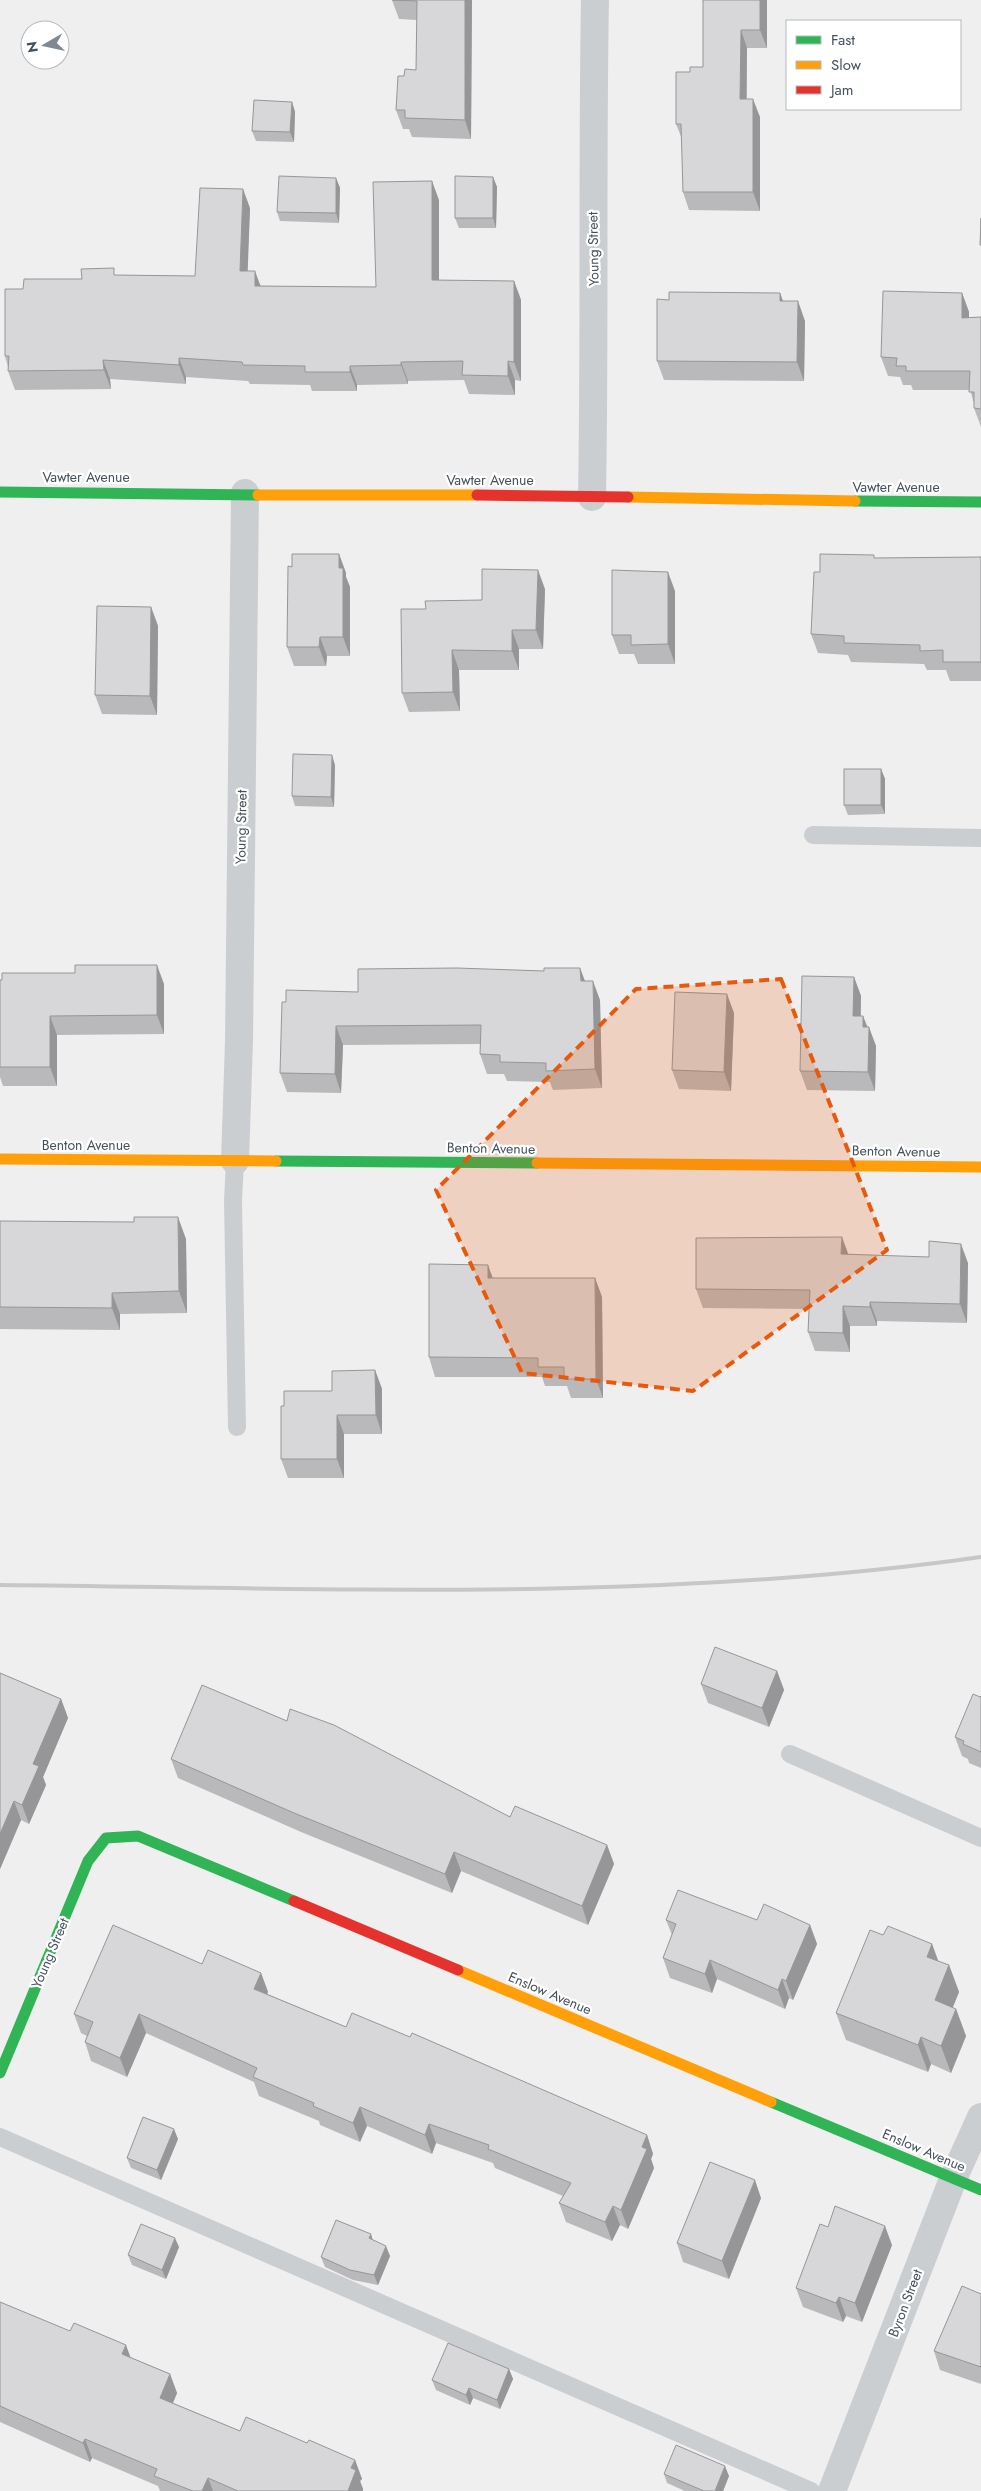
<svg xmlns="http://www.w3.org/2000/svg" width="981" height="2491" viewBox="0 0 981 2491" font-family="Jost,sans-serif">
<rect width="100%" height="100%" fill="#f0efef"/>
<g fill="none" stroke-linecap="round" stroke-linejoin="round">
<g stroke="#cbced0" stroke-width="18">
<path d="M813,835L981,838"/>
<path d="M235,1161L233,1201L237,1427"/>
<path d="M790,1754L981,1838"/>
<path d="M0,2137L811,2491"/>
</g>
<g stroke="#cbced0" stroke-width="28">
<path d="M592,497C595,331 592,166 595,0"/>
<path d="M235,1161L239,1041L245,493"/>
<path d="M832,2491L953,2179L981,2117"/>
</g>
<g stroke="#30b455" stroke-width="11">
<path d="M0,492L258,495"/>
<path d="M855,501L981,502"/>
<path d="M276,1161L537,1163"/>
<path d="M0,2073L88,1861L106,1838L138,1836L294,1901"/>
<path d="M771,2102L981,2190"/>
</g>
<g stroke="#ff9f0a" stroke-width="11">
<path d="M258,495H477"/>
<path d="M628,497L855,501"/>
<path d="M0,1159L276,1161"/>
<path d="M537,1163L981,1167"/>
<path d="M458,1970L771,2102"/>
</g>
<g stroke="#e5322d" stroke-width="11">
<path d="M477,495L628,497"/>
<path d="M294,1901L458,1970"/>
</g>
<path stroke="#c5c7c9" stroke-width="4" d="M0,1585C327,1588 657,1603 981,1557"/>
</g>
<g fill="#b9b9bb">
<path d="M392,0H472L471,139L412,137L409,129H403L396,110L404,76L416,70L417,20L399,19Z"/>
<path d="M703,0H767V48H747V99L760,117V211L689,210L683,192L682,139L676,124L690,72L703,67Z"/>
<path d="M292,102L295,112L294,142L256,141L252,131Z"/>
<path d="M493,177L497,187L496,228H459L455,218Z"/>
<path d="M336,178L340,188L339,223L280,221L277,212Z"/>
<path d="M439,200V280L514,281L521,300V381L515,380V395L469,394L464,380L408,381V384L357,385V391H312L310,385L250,384L248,381L186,377V384L110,379L111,389L15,390L8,371V367L5,356L23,289L82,279L117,275L195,276L250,208L247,271L261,286L376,287Z"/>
<path d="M780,293L783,301L805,321L804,381L664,380L657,361L669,300Z"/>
<path d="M962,293L969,312V318L981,317V427L974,408V403L970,390H913L911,385H903L900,377L888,376L881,357Z"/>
<path d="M339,554L346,573V577L350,587V656H327L326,666H294L287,647L292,567Z"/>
<path d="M981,557V681H950L946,670H927L924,664L851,662L848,655L818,653L811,634L820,572L875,558Z"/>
<path d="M545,589L543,649H519V670H459L460,711L409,712L402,693L426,609Z"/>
<path d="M675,591V664H638L634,654H619L612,635Z"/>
<path d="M151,607L158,626L157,715L102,714L95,695Z"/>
<path d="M335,765L334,807L295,806L292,796Z"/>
<path d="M881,769L885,779V814L848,815L844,805Z"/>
<path d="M580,968L585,981L600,1000L602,1088L553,1090L550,1082L507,1081L504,1074H487L480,1054V1044L343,1045L341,1093L287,1092L280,1073L286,1002L358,992Z"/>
<path d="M854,977L861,996V1016H863L876,1046L875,1091L807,1090L800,1071Z"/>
<path d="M0,980L164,984V1034L57,1035V1086H3L0,1077Z"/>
<path d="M734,1013L731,1091L679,1089L672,1070Z"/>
<path d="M0,1221L186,1239L187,1313L120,1314V1330L0,1329Z"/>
<path d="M848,1254L968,1263L967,1323L877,1321V1326H850V1352L815,1351L808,1332L809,1309L703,1308L696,1289Z"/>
<path d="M493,1278H595L602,1297L603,1398H571L567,1386H545L542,1377H435L429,1357Z"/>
<path d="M375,1370L382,1389V1434H344V1478H288L281,1459L284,1406L332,1391Z"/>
<path d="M777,1671L784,1690L769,1727L708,1703L701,1684Z"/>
<path d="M0,1673L61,1699L68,1718L43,1777L46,1785L29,1824L21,1820L0,1869Z"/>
<path d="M981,1696V1768L969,1763L968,1759L962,1756L955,1737Z"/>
<path d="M171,1759L510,1817L607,1845L614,1864L588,1925L461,1871L452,1893L301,1832L178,1778Z"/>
<path d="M666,1920H757L810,1925L817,1944L793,2000L789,1998L785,2009L717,1979L712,1993L670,1978L663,1958L672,1935Z"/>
<path d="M883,1935L932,1944L938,1961L949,1965L959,1992L952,2008L956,2009L966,2036L951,2073L931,2064L928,2072L846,2040L836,2013Z"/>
<path d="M202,1964L261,1973L268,1992L267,1994L346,2027L647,2135L653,2154L651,2159L654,2168L628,2229L620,2225L612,2241L566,2222L559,2203L563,2196L495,2168L493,2163L436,2143L432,2154L367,2126L360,2142L320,2125L319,2121L259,2096L254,2082L146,2033L127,2077L91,2061L85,2042L87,2036L81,2033L74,2014Z"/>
<path d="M178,2139L161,2180L131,2168L127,2158Z"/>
<path d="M761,2198L729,2279L683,2262L677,2243Z"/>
<path d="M828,2227L892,2245L862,2322L846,2316L843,2322L803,2307L796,2288Z"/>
<path d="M373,2240L390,2256L378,2285L353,2280L325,2267L321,2257Z"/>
<path d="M179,2247L166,2279L132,2265L128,2255Z"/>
<path d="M981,2294V2384L940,2370L934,2351Z"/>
<path d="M0,2302L170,2374L177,2393L173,2403L240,2431L307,2443L355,2460L362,2479L360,2481L363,2489V2491H160L158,2486L92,2458L90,2462L0,2422Z"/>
<path d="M509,2369L513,2379L500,2409L473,2398L470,2405L436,2390L432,2380Z"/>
<path d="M664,2474L729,2476L723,2491H685L667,2483Z"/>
</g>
<g fill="#969698">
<path d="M465,0H472L471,139L465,120Z"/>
<path d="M760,0H767V48L760,30Z"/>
<path d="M741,30L747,48L746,117L740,99Z"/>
<path d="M753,99L760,117V211L753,192Z"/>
<path d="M292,102L295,112L294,142L290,132Z"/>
<path d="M493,177L497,187L496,228L493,218Z"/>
<path d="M336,178L340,188L339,223L336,213Z"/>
<path d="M432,181L439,200V299L432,280Z"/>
<path d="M243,189L250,208L247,290L240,271Z"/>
<path d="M255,271L262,290L255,286Z"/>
<path d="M514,281L521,300V381L514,362Z"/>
<path d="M780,293L787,312L780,301Z"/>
<path d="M962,293L969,312V337L962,318Z"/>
<path d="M798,301L805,321L804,381L797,362Z"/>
<path d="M179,358L186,377V384L179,365Z"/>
<path d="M103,360L110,379L111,389L104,370Z"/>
<path d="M508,361L515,380V395L508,376Z"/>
<path d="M401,362L408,381V384L401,365Z"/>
<path d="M350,366L357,385V391L350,372Z"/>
<path d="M339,554L346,573V577L350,587V656L343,637L339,568Z"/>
<path d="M538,570L545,589L543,649L536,630Z"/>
<path d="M668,572L675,591V664L668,644Z"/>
<path d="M151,607L158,626L157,715L150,696Z"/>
<path d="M512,630L519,649V670L512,651Z"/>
<path d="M320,637L327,656L326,666L319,647Z"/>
<path d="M452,650L459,670L460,711L453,692Z"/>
<path d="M332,755L335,765L334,807L331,797Z"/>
<path d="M881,769L885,779V814L881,805Z"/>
<path d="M157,965L164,984V1034L157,1015Z"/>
<path d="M580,968L587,987L581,981Z"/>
<path d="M854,977L861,996L860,1035L853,1016Z"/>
<path d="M593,981L600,1000L602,1088L595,1069Z"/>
<path d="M727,994L734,1013L731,1091L724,1072Z"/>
<path d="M50,1016L57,1035V1086L50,1067Z"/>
<path d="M863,1016L869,1032V1027L876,1046L875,1091L868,1072L863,1027Z"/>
<path d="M336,1026L343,1045L341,1093L335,1074Z"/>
<path d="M178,1217L186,1239L187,1313L179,1291Z"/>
<path d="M842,1237L849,1256L841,1254Z"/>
<path d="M961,1244L968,1263L967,1323L960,1304Z"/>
<path d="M488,1265L495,1284L488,1278Z"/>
<path d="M595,1278L602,1297L603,1398L596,1379Z"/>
<path d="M112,1293L120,1314V1330L112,1308Z"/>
<path d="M870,1302L877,1321V1326L870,1307Z"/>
<path d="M843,1306L850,1326V1352L843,1333Z"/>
<path d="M375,1370L382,1389V1434L376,1415Z"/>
<path d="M337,1415L344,1434V1478L337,1459Z"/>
<path d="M777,1671L784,1690L769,1727L762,1708Z"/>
<path d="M61,1699L68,1718L43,1777L46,1785L29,1824L22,1805L33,1764Z"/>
<path d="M14,1801L21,1820L0,1869V1834Z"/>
<path d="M607,1845L614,1864L588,1925L582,1906Z"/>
<path d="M454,1852L461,1871L452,1893L445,1874Z"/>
<path d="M810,1925L817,1944L793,2000L786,1981Z"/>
<path d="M932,1944L942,1971L927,1957Z"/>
<path d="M710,1960L717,1979L712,1993L705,1974Z"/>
<path d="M949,1965L959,1992L945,2027L935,2000Z"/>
<path d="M261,1973L268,1992L261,2007L254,1989Z"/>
<path d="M782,1979L789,1998L785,2009L778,1990Z"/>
<path d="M956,2009L966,2036L951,2073L941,2046Z"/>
<path d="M139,2014L146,2033L127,2077L120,2058Z"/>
<path d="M921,2037L931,2064L928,2072L918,2045Z"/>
<path d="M360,2107L367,2126L360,2142L353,2123Z"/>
<path d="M429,2124L436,2143L432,2154L425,2135Z"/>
<path d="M174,2129L178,2139L161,2180L157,2170Z"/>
<path d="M647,2135L653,2154L651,2159L654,2168L628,2229L621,2210L642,2147Z"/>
<path d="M755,2180L761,2198L729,2279L722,2261Z"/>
<path d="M613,2206L620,2225L612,2241L605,2222Z"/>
<path d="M885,2226L892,2245L862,2322L855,2303Z"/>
<path d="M371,2234L374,2244L369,2238Z"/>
<path d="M175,2238L179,2247L166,2279L162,2270Z"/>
<path d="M386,2246L390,2256L378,2285L374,2275Z"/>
<path d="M839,2297L846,2316L843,2322L836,2303Z"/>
<path d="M126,2345L133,2364L122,2354Z"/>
<path d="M509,2369L513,2379L500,2409L497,2400Z"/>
<path d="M170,2374L177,2393L167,2417L160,2398Z"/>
<path d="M469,2388L473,2398L470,2405L466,2395Z"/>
<path d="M85,2439L92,2458L90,2462L83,2443Z"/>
<path d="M355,2460L362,2479L360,2481L363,2489V2491H348L351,2468Z"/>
<path d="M725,2466L729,2476L723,2491H715Z"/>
<path d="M208,2478L213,2491H202Z"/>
</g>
<g fill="#d7d7d9" stroke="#969698">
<path d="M392,0H465V120L405,118V110H396L398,76H404L405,69L416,70L417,1Z"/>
<path d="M703,0H760V30H741L740,99H753V192H683L681,124H676V72H690V67H703Z"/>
<path d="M254,100L292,102L290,132L252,131Z"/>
<path d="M279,176L336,178V213L277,212Z"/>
<path d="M455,176L493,177V218H455Z"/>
<path d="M432,181V280L514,281V362L508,361V376L462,375L463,361L401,362V365L350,366V372H305V366L243,365L242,362L179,358V365L103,360L104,370L8,371L9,356H5V289H23L24,279H82L81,269L114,268V275L195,276L200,188L243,189L240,271H255V286L376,287L373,182Z"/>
<path d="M981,218V245H980Z"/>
<path d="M883,291L962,293V318L981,317V409L974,408V392H969L970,371H906V366H896L897,358L881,357Z"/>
<path d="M669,292L780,293V301H798L797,362L657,361V299L669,300Z"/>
<path d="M292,554H339V568H343V637H320L319,647H287L288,566L292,567Z"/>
<path d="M820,554L874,555V558L981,557V662H943V650L920,651V645L844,643V636L811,634L814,572H820Z"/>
<path d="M482,569L538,570L536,630H512V651L452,650L453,692L402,693L401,609H426L425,601L482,600Z"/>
<path d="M612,570L668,572V644L631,645V635H612Z"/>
<path d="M97,606L151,607L150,696L95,695Z"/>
<path d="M293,754L332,755L331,797L292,796Z"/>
<rect x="844" y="769" width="37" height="36"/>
<path d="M75,965H157V1015L50,1016V1067H0V980H2V973H75Z"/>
<path d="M457,968L544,971V968H580L581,981H593L595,1069L546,1071V1063L500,1062V1055L480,1054L481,1025L336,1026L335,1074L280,1073L282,1002H286V990L358,992V969Z"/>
<path d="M802,976L854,977L853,1016H863V1027H869L868,1072L800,1071Z"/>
<path d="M675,992L727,994L724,1072L672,1070Z"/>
<path d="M134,1217H178L179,1291L112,1293V1308L0,1307V1221L134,1222Z"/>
<path d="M842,1237L841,1254L929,1257V1241L961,1244L960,1304L870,1302V1307L843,1306V1333L808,1332L810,1290L696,1289V1238Z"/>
<path d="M429,1264L488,1265V1278H595L596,1379H564V1367H538V1358L429,1357Z"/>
<path d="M375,1370L376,1415H337V1459H281V1406H284V1391H332V1371Z"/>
<path d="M715,1647L777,1671L762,1708L701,1684Z"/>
<path d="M0,1673L61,1699L33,1764L39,1766L22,1805L14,1801L0,1834Z"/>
<path d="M202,1685L287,1721L290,1709L334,1725L510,1817L515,1806L607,1845L582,1906L454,1852L445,1874L294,1813L171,1759Z"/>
<path d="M973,1694L980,1697L981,1696V1752L963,1744L964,1741L955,1737Z"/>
<path d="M678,1890L757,1920L764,1904L810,1925L786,1981L782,1979L778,1990L710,1960L705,1974L663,1958L676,1924L666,1920Z"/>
<path d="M113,1925L202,1964L208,1950L261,1973L254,1989L346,2027L352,2013L410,2037L412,2033L647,2135L642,2147L647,2149L621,2210L613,2206L605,2222L559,2203L571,2183L488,2149L489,2145L429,2124L425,2135L360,2107L353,2123L313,2106L314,2103L253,2077L257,2068L139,2014L120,2058L85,2042L93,2022L74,2014Z"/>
<path d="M888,1926L932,1944L927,1957L949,1965L935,2000L956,2009L941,2046L921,2037L918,2045L836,2013L870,1930L883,1935Z"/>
<path d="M143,2117L174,2129L157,2170L127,2158Z"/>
<path d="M710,2162L755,2180L722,2261L677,2243Z"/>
<path d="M835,2206L885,2226L855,2303L839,2297L836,2303L796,2288L820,2224L828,2227Z"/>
<path d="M336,2220L371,2234L369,2238L386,2246L374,2275L350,2270L321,2257Z"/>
<path d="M141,2224L175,2238L162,2270L128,2255Z"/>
<path d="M962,2286L981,2294V2367L934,2351Z"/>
<path d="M0,2302L70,2331L74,2323L126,2345L122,2354L170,2374L160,2398L240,2431L246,2417L307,2443L309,2440L355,2460L351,2468L356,2470L348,2491H238L208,2478L202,2491H193L154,2476L157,2469L85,2439L83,2443L0,2406Z"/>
<path d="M448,2343L509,2369L497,2400L469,2388L466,2395L432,2380Z"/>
<path d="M676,2445L725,2466L715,2491H704L664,2474Z"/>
</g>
<path fill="#e8590c" fill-opacity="0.2" stroke="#e8590c" stroke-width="4" stroke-dasharray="10 6" stroke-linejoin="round" d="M781,979L887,1250L693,1391L522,1373L436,1190L636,989Z"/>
<g text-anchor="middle" stroke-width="4.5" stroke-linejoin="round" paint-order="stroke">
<g font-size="14" fill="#44525e" stroke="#fff">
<text transform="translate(593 249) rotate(-91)" y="5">Young Street</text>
<text x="86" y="482">Vawter Avenue</text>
<text x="490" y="485">Vawter Avenue</text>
<text x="896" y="492">Vawter Avenue</text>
<text transform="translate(241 827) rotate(-89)" y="5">Young Street</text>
<text x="86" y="1150">Benton Avenue</text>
<text transform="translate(491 1148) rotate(1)" y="5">Benton Avenue</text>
<text transform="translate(896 1151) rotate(1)" y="5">Benton Avenue</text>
<text transform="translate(50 1953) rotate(-67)" y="5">Young Street</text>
<text transform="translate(550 1993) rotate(23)" y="5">Enslow Avenue</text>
<text transform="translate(924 2150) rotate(23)" y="5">Enslow Avenue</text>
<text transform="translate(905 2303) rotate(-69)" y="5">Byron Street</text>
</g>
</g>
<rect x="786" y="20" width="175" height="90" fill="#ffffff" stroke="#b4babf"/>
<rect x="796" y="36" width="25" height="8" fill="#30b455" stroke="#b4babf"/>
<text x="831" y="45" font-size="15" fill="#44525e">Fast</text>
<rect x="796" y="61" width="25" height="8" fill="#ff9f0a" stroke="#b4babf"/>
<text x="831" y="70" font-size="15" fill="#44525e">Slow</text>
<rect x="796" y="86" width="25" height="8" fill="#e5322d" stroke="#b4babf"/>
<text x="831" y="95" font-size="15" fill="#44525e">Jam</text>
<g transform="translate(45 45) rotate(261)"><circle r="24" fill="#ffffff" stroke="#b4babf"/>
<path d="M0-4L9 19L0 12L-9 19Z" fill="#808991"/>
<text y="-8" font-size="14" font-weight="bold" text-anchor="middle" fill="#44525e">N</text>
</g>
</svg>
